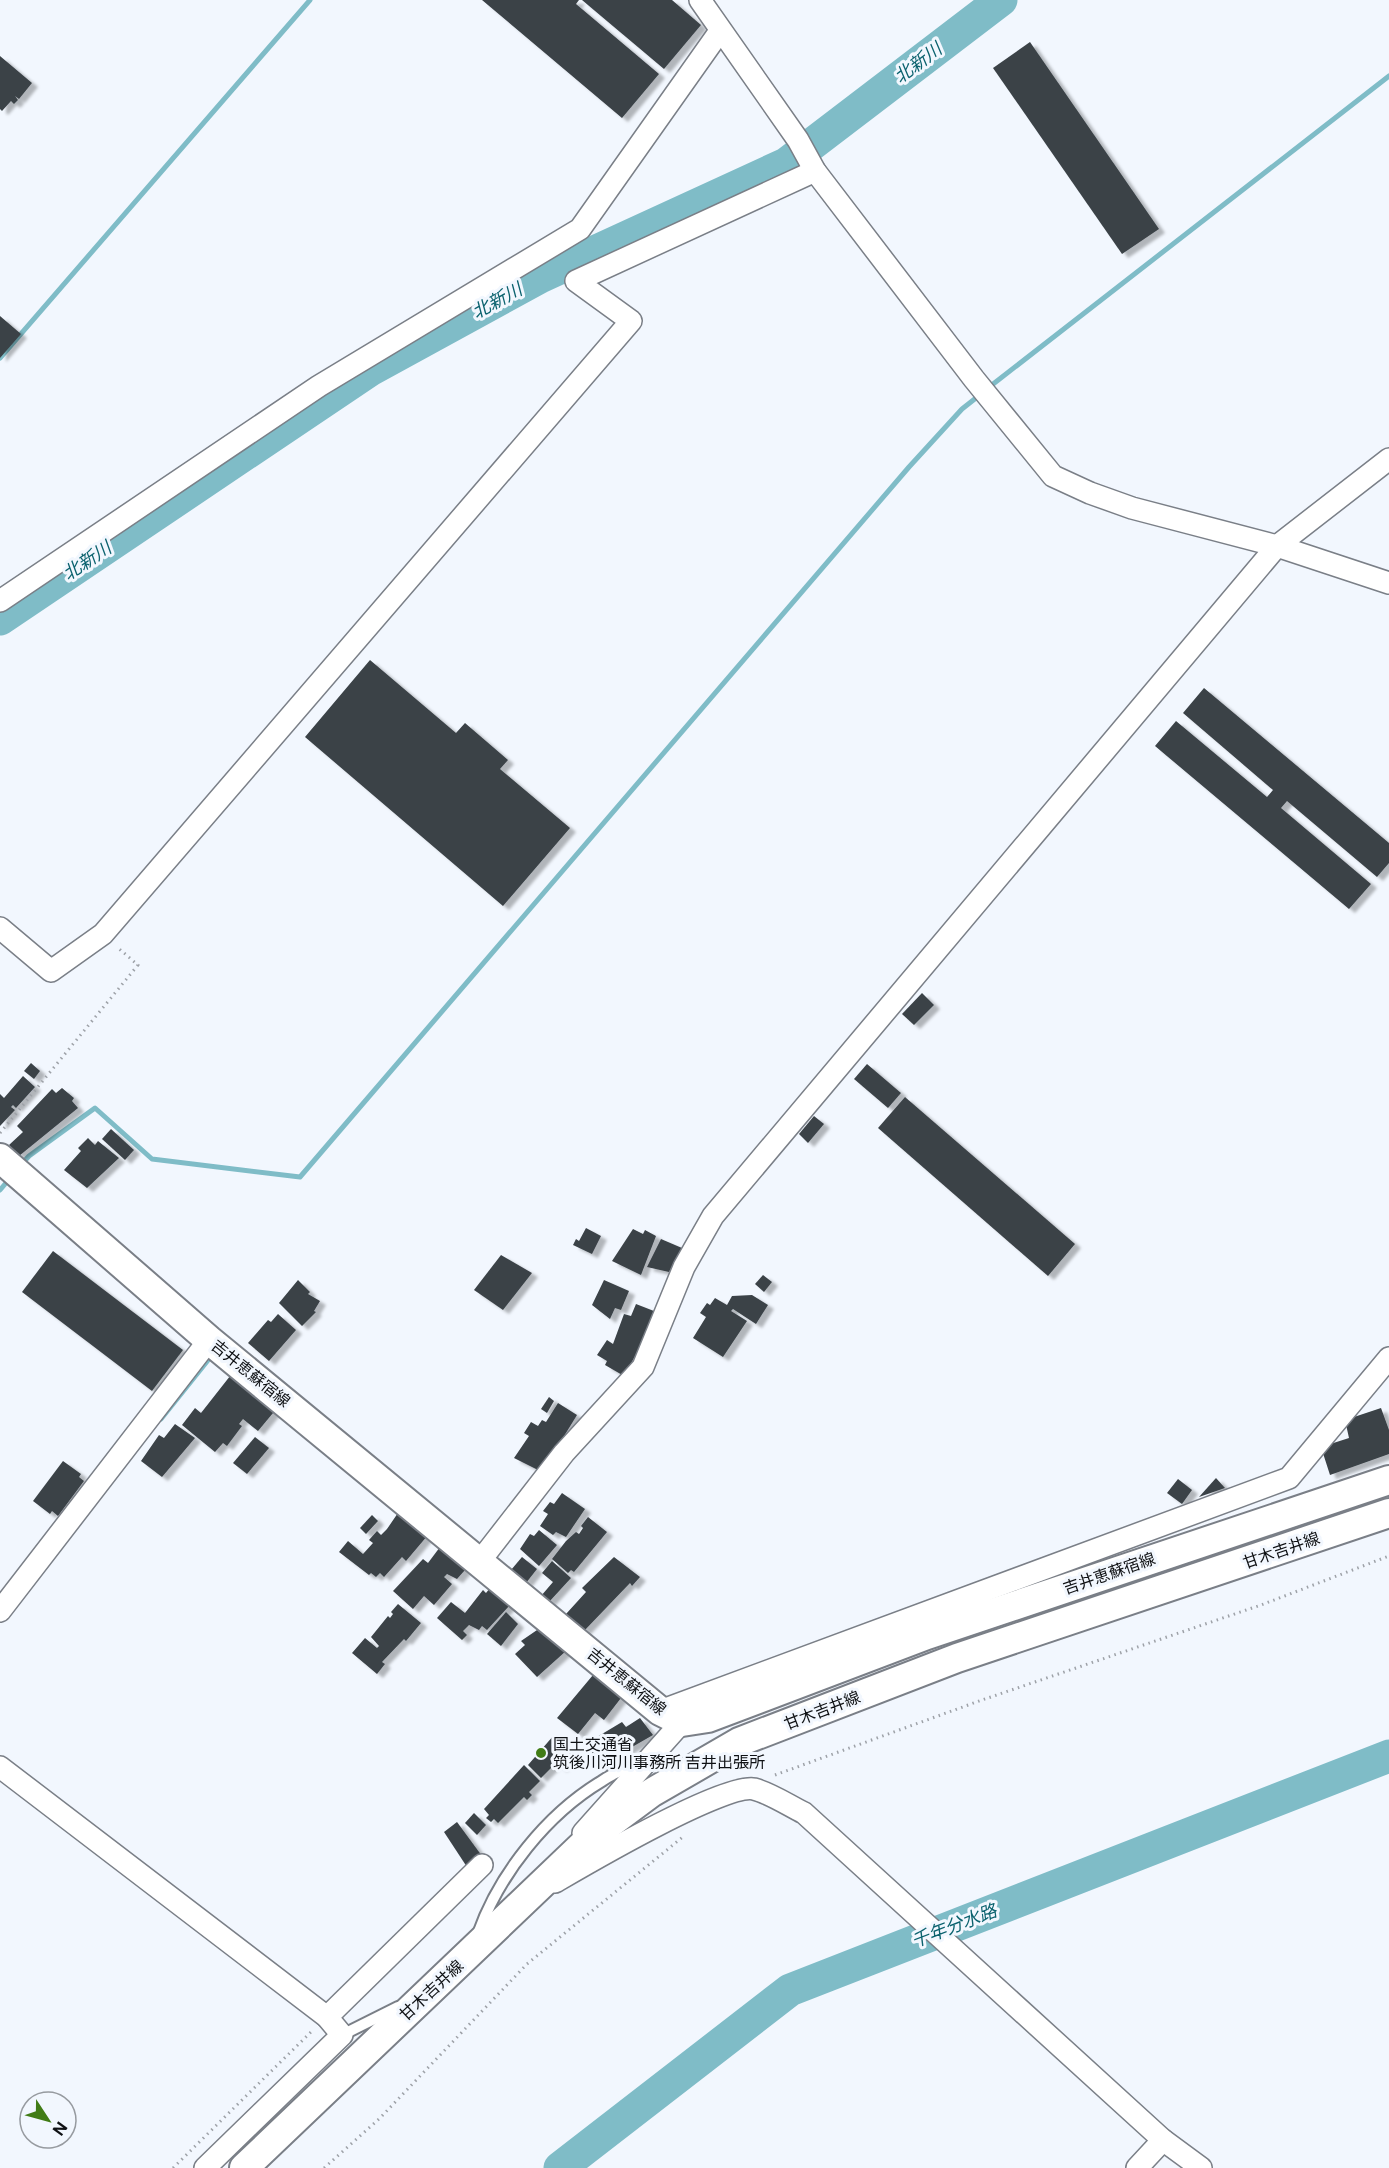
<svg xmlns="http://www.w3.org/2000/svg" width="1389" height="2168" viewBox="0 0 1389 2168" font-family="'Public Sans','Noto Sans JP',sans-serif">
<defs>
<filter id="shadow"><feDropShadow dx="6" dy="4" stdDeviation="1.5" flood-color="#0004"/></filter>
</defs>
<rect width="100%" height="100%" fill="#f2f7fe"/>
<g fill="none" stroke-linecap="round" stroke-linejoin="round">
<g stroke="#7fbcc7" stroke-width="5">
<path d="M0,358L310,0"/>
<path d="M988,388L1389,76"/>
<path d="M20,1166L29,1156L95,1108L152,1159L300,1177L909,467L962,409L981,394"/>
<path d="M0,1190L11,1177"/>
<path d="M161,1419L209,1359"/>
</g>
<g stroke="#7fbcc7" stroke-width="33">
<path d="M0,619L370,370L540,277L786,164L1001,0"/>
<path d="M560,2168L790,1990L1389,1756"/>
</g>
</g>
<g fill="#3b4247" filter="url(#shadow)">
<path d="M482,0H579L576,4L659,74L622,118Z"/>
<path d="M582,0H672L701,25L664,69Z"/>
<path d="M1030,42L1159,229L1122,254L993,68Z"/>
<path d="M0,56L32,83L19,99L15,96L18,100L14,104L11,101L2,111L0,109Z"/>
<path d="M0,316L21,334L0,358Z"/>
<path d="M370,660L456,733L465,723L508,760L500,769L570,828L503,906L305,737Z"/>
<path d="M1204,688L1389,843V863L1377,877L1287,801L1281,808L1371,884L1349,909L1155,746L1176,721L1267,797L1273,790L1183,713Z"/>
<path d="M922,993L934,1005L914,1025L902,1014Z"/>
<path d="M31,1063L40,1071L34,1079L24,1071Z"/>
<path d="M867,1064L901,1093L888,1108L854,1079Z"/>
<path d="M23,1076L35,1087L16,1108L13,1105L11,1107L15,1110L0,1126V1094L4,1098Z"/>
<path d="M62,1088L74,1098L72,1101L78,1108L19,1156L9,1145L23,1132L17,1126L52,1089L56,1093Z"/>
<path d="M905,1097L1075,1244L1048,1276L878,1128Z"/>
<path d="M814,1116L824,1124L808,1143L799,1134Z"/>
<path d="M111,1129L134,1150L125,1160L102,1139Z"/>
<path d="M88,1138L95,1145L98,1141L119,1158L87,1188L64,1170L81,1151L78,1148Z"/>
<path d="M586,1228L601,1236L592,1254L573,1245L576,1239L579,1241Z"/>
<path d="M633,1229L643,1234L645,1230L656,1236L641,1275L612,1261Z"/>
<path d="M661,1239L682,1248L669,1272L647,1267Z"/>
<path d="M53,1251L183,1350L152,1391L22,1292Z"/>
<path d="M501,1255L532,1273L503,1310L474,1290Z"/>
<path d="M763,1275L772,1282L764,1292L755,1284Z"/>
<path d="M298,1280L310,1292L308,1294L320,1301L314,1311L316,1312L302,1326L279,1303Z"/>
<path d="M604,1280L629,1291L621,1310L615,1308L610,1319L592,1305Z"/>
<path d="M752,1295L768,1305L756,1324L733,1309L731,1311L747,1321L723,1357L693,1338L706,1317L700,1313L707,1303L710,1305L715,1298L727,1305L732,1296Z"/>
<path d="M636,1304L659,1313L624,1376L605,1365L607,1361L597,1355L607,1340L613,1344L624,1314L631,1316Z"/>
<path d="M278,1314L296,1330L269,1361L248,1343L268,1320L271,1322Z"/>
<path d="M234,1371L278,1407L258,1431L243,1419L239,1424L242,1426L227,1446L223,1443L215,1452L182,1425L195,1408L201,1413Z"/>
<path d="M549,1397L554,1401L547,1413L541,1409Z"/>
<path d="M558,1403L577,1415L542,1472L514,1458L529,1436L524,1433L531,1422L538,1426L542,1420L546,1422Z"/>
<path d="M1381,1408L1389,1430V1454L1330,1475L1321,1447L1349,1438L1345,1420Z"/>
<path d="M175,1424L195,1438L162,1477L141,1461L159,1435L164,1438Z"/>
<path d="M255,1437L269,1448L247,1474L233,1463Z"/>
<path d="M63,1461L81,1474L79,1477L84,1481L58,1516L52,1511L50,1514L33,1501Z"/>
<path d="M1216,1478L1225,1488L1199,1497Z"/>
<path d="M1178,1479L1192,1490L1182,1504L1167,1493Z"/>
<path d="M562,1493L585,1509L566,1537L556,1532L553,1535L540,1526L548,1514L543,1511L550,1502L554,1504Z"/>
<path d="M400,1510L428,1535L406,1561L402,1557L384,1577L380,1573L376,1577L371,1573L369,1575L339,1552L348,1541L363,1554L373,1543L369,1540L377,1531L381,1535L387,1529Z"/>
<path d="M372,1515L378,1521L366,1534L360,1528Z"/>
<path d="M588,1517L607,1532L574,1572L571,1570L568,1573L552,1559L566,1541L576,1532L579,1534L583,1528L581,1526Z"/>
<path d="M539,1530L557,1545L539,1566L520,1549L530,1534L534,1536Z"/>
<path d="M440,1547L464,1565L462,1567L465,1570L457,1579L447,1574L444,1577L452,1584L434,1605L424,1596L413,1609L393,1591L423,1559L428,1563Z"/>
<path d="M522,1557L537,1569L526,1583L511,1570Z"/>
<path d="M614,1557L640,1577L632,1586L630,1583L584,1631L566,1614L586,1592L582,1588Z"/>
<path d="M552,1561L571,1578L549,1602L541,1596L553,1582L542,1573Z"/>
<path d="M490,1588L511,1604L487,1630L482,1626L479,1630L469,1625L463,1631L467,1635L462,1640L437,1618L451,1602L465,1613L483,1590L486,1593Z"/>
<path d="M398,1604L421,1623L406,1641L404,1639L382,1662L385,1664L377,1674L352,1653L365,1638L377,1648L379,1646L371,1637L388,1616L390,1618L393,1614L391,1612Z"/>
<path d="M506,1612L518,1624L501,1646L487,1634Z"/>
<path d="M540,1628L566,1651L537,1677L515,1654L525,1645L521,1641Z"/>
<path d="M593,1675L621,1698L604,1720L595,1713L578,1734L557,1718Z"/>
<path d="M640,1718L653,1735L599,1766L587,1743L622,1722L626,1727Z"/>
<path d="M554,1735L574,1755L561,1768L556,1763L541,1778L528,1765Z"/>
<path d="M524,1765L540,1781L529,1792L532,1795L527,1800L524,1797L498,1823L494,1819L491,1822L486,1818L489,1815L484,1809Z"/>
<path d="M474,1813L486,1825L477,1835L465,1823Z"/>
<path d="M457,1822L482,1856L467,1867L444,1832Z"/>
</g>
<g fill="none" stroke-linecap="round" stroke-linejoin="round">
<defs>
<g id="lane">
<path d="M478,1934C499,1874 547,1814 602,1781C613,1773 627,1768 639,1762"/>
<path d="M342,2035L398,2007"/>
</g>
<g id="street">
<path d="M700,0L798,140L815,171L974,379L1053,476L1090,493L1132,508L1277,546L1389,583"/>
<path d="M0,601L319,386L580,229L720,31"/>
<path d="M0,928L51,971L103,934L631,321L576,281L815,171"/>
<path d="M480,1561L564,1453L643,1367L684,1267L713,1216L1277,546L1389,459"/>
<path d="M0,1611L209,1340"/>
<path d="M660,1711L1289,1478L1389,1358"/>
<path d="M0,1767L327,2017L342,2035L205,2168"/>
<path d="M583,1833L682,1722"/>
<path d="M555,1882C586,1864 724,1783 754,1789C770,1793 788,1805 804,1813L1163,2140L1201,2168"/>
<path d="M327,2017L482,1865"/>
<path d="M1137,2168L1163,2140"/>
</g>
<g id="secondary">
<path d="M0,1158L209,1340L660,1711L682,1722L708,1718L927,1635L1389,1480"/>
<path d="M244,2168L589,1839L651,1793L739,1742L957,1658L1389,1513"/>
</g>
</defs>
<use href="#lane" stroke="#7a7f87" stroke-width="14"/>
<use href="#street" stroke="#7a7f87" stroke-width="24"/>
<use href="#secondary" stroke="#7a7f87" stroke-width="32"/>
<g stroke="#9ea2a8" stroke-width="3" stroke-dasharray="1.5 4.5" stroke-linecap="butt">
<path d="M0,1133L138,965L117,947"/>
<path d="M775,1775L982,1700L1261,1605L1389,1556"/>
<path d="M173,2168L313,2030"/>
<path d="M324,2168L380,2118L527,1964L684,1836"/>
</g>
<use href="#lane" stroke="#fff" stroke-width="10"/>
<use href="#street" stroke="#fff" stroke-width="21"/>
<use href="#secondary" stroke="#fff" stroke-width="28"/>
</g>
<circle fill="#417c16" stroke="#f2f7fe" stroke-width="2" cx="541" cy="1753" r="6"/>
<g text-anchor="middle" stroke-width="6" stroke-linejoin="round" paint-order="stroke">
<g font-size="16" fill="#0f1114" stroke="#f2f7fe">
<text transform="translate(251 1373) rotate(39)" y="6">吉井恵蘇宿線</text>
<text transform="translate(1281 1550) rotate(-19)" y="6">甘木吉井線</text>
<text transform="translate(1109 1573) rotate(-19)" y="6">吉井恵蘇宿線</text>
<text transform="translate(627 1681) rotate(39)" y="6">吉井恵蘇宿線</text>
<text transform="translate(822 1710) rotate(-21)" y="6">甘木吉井線</text>
<text transform="translate(431 1990) rotate(-43)" y="6">甘木吉井線</text>
</g>
<g font-size="16" fill="#0f1114" stroke="#f2f7fe" text-anchor="start">
<text x="553" y="1750">国土交通省<tspan x="553" dy="18">筑後川河川事務所 吉井出張所</tspan></text>
</g>
<g font-size="18" font-style="italic" fill="#0b626e" stroke="#f2f7fe">
<text transform="translate(918 63) rotate(-37)" y="6">北新川</text>
<text transform="translate(497 301) rotate(-29)" y="6">北新川</text>
<text transform="translate(87 561) rotate(-34)" y="6">北新川</text>
<text transform="translate(954 1926) rotate(-21)" y="6">千年分水路</text>
</g>
</g>
<g transform="translate(48 2120) rotate(126)"><circle r="28" fill="#f2f7fe" stroke="#979ba0" stroke-width="1.5"/>
<path d="M0-4.5L10 22L0 15L-10 22Z" fill="#417c16"/>
<text y="-9" font-size="16" font-weight="bold" text-anchor="middle" fill="#0f1114">N</text>
</g>
</svg>
